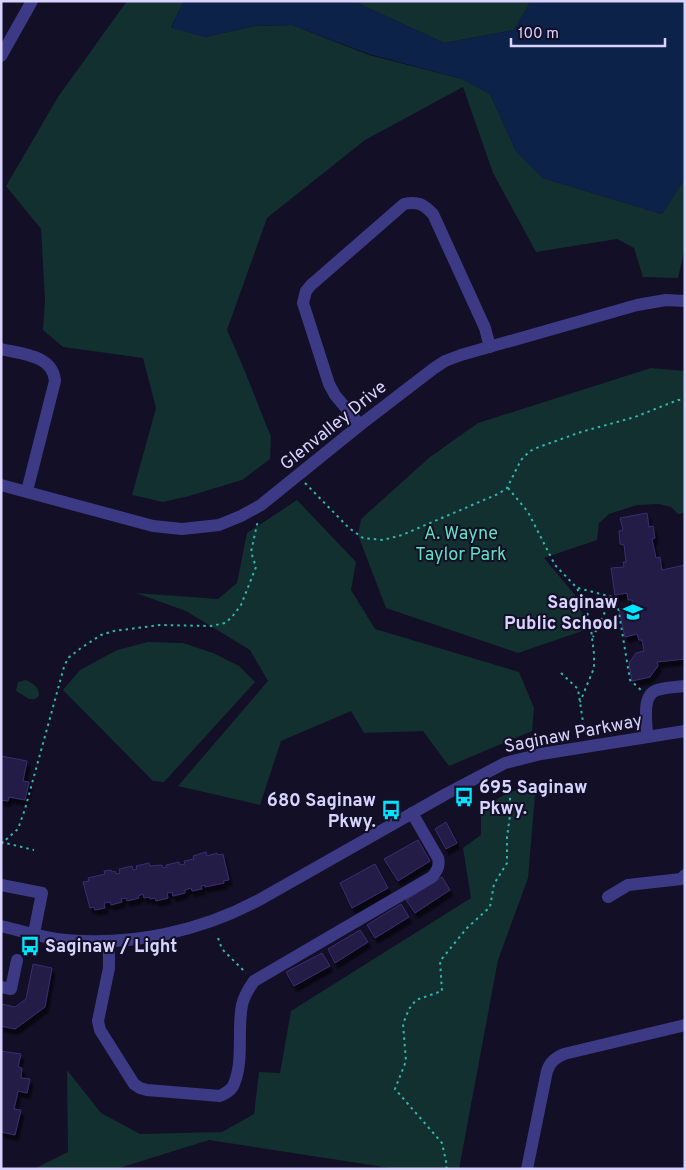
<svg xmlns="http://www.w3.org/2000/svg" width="686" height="1170" viewBox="0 0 686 1170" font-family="Overpass,sans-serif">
<defs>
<filter id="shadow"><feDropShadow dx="3" dy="5.5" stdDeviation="1" flood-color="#0009"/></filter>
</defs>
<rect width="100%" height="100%" fill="#130f26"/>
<g fill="#12302f">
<path d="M127,1H184L171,27L205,37L255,26L292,25L369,55L462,79L490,94L516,151L543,178L662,214L685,178V248L678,278L643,277L634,248L617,239L536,252L493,173L463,87L365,140L267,218L227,330L244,369L271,437L270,459L242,480L189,496L163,502L132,495L156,408L143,358L63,347L43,330L45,300L41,229L6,186L58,97Z"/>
<path d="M353,1H531L514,30L444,43Z"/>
<path d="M651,368L685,371V513L678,514L671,507L659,504L637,505L609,514L599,523L597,540L544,558L575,595L588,629L518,653L386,608L358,535L361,519L430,457L478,423Z"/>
<path d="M297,500L356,562L351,590L375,629L519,672L534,708L532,731L449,766L423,731L364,733L351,711L281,741L260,805L178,786L268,681L250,650L186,611L136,593L218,599L237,583L247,533Z"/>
<path d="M148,642L183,643L213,653L239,666L255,682L164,782L153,781L63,690L80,670L117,650Z"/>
<path d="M26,680C34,684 39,687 39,696L35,699H29L16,691L18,682Z"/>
<path d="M536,784L528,878L498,960L459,1169H397L209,1140L116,1169H34L68,1152L67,1070L101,1113L140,1134L222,1132L254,1114L259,1072L280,1073L291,1011L471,898L463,848L481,835V809L507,793Z"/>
</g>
<path fill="#0c2248" d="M184,1H353L444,43L514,30L531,1H685V178L662,214L543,178L516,151L490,94L462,79L369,54L292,25L255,26L205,37L171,28Z"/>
<g fill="#241b47" stroke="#3b2d73" filter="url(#shadow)">
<path d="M647,513L649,527L653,526L655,538L652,539L656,558L660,557L662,570L685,565V659L657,662L658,666L650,677L632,681L629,663L636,653L644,651L642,640H639L637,634L625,637L619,610L633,607L632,600H628L627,593L615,595L611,568L624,567L623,562H626L624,545L620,544L619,531L623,530L620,518Z"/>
<path d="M1,756L27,761L23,781L29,782L25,800L9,797L8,801L1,800Z"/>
<path d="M446,822L457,843L446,849L435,829Z"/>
<path d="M418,840L430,861L398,881L384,859Z"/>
<path d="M206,852L207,856L217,853L218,855L223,854L229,880L223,881L224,883L205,887V885L201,886L202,889L192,891L191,888L185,890V893L173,896L172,892L167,893L168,898L156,901L155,898L150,899L149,897L144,898L143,894L138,896L139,898L127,901L126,898L121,899L122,902L111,905L110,902L104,903L105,908L95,910L94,907L90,908L83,882L89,881L88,878L105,874L104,871L111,870L112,872L115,871L116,874L120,873L119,869L132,866L133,870L137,869L136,866L149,863L150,866L162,865L163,868L167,867L166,865L179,862L180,865L185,864L184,861L194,859L193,856Z"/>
<path d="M375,864L388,888L352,908L340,883Z"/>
<path d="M442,877L450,890L415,913L406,900Z"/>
<path d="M401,904L409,917L375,938L367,925Z"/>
<path d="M360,930L368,942L335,963L328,949Z"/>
<path d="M322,953L330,966L294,986L286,972Z"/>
<path d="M33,964L52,968L45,1007L15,1029L1,1026V1004L15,1007L26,999Z"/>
<path d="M1,1051L21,1054L18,1067L22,1068L21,1078L30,1079L27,1093L18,1091L14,1109L21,1110L15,1135L1,1132Z"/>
</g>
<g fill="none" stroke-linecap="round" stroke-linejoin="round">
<g stroke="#2fb8b0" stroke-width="2" stroke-dasharray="2.5 4" stroke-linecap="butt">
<path d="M305,483L349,528L363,538L383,540L402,535L498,494L507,488L521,460L530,451L539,447L581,432L635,417L678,400H685"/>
<path d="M508,488L528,512L555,565L577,588L590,620L594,654V668L580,702"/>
<path d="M578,588L612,597L593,637"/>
<path d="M612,597L618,607L630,680L641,690"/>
<path d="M561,673L578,689L585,735"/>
<path d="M1,842L34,850"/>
<path d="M1,844L18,829L25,809L64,667L68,658L81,648L101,635L114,631L160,625L211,626L225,623L232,617L241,605L256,567L251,552L258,520"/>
<path d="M218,938L222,949L246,973"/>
<path d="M446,1169L447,1166L442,1143L395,1089L406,1061L403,1024L409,1009L416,1000L442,991L440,961L467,928L490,907L494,884L507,863V837L511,808L508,781"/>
</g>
<g stroke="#3d3a85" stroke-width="12">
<path d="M1,56L32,1"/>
<path d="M1,349C22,354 53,355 55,381L27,491"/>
<path d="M360,425L335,395L329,384L303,303L306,291L311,285L404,204C418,201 423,204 433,214L485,328L490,347"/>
<path d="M1,485L153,526L182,529L219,525L241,516L261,505L360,425L433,369L445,361L461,355L637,305L666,300L685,301"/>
<path d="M647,736C647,723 641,695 657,690C666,687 676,687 685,686"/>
<path d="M1,885L42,893L34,933"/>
<path d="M608,897L628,885L681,879L685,875"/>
<path d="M1,926C22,931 44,938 65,940C132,946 199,932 259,900L446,794L505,763L541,754L685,731"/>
<path d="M109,941V968L98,1021L100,1030L134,1084L140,1088L147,1090L220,1096C226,1093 232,1090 234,1084C244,1060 237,1030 242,1005C244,996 249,988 254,981L432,877C437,871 440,866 438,858L412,813"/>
<path d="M1,987L11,989L17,960"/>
<path d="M527,1169L547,1071C550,1062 555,1058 564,1054L685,1025"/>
</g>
</g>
<defs>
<symbol id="school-bare" viewBox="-9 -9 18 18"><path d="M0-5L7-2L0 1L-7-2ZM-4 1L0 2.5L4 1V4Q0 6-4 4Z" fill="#00e5ff" stroke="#130f26" stroke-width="2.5" paint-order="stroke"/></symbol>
<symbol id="bus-bare" viewBox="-9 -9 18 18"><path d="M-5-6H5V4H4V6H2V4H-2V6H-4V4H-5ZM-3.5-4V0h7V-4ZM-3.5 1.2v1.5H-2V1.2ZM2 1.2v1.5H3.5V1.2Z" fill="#00e5ff" stroke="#130f26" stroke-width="2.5" paint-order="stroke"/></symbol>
</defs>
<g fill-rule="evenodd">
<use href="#school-bare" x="619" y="598" width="28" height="28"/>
<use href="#bus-bare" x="450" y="783" width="28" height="28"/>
<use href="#bus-bare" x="377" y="796" width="28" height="28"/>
<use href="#bus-bare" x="16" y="932" width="28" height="28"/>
</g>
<g text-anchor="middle" stroke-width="4" stroke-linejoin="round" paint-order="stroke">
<g font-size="18" fill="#d9d4ff" stroke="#130f26">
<text transform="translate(333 425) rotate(-39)" y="6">Glenvalley Drive</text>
<text transform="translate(573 733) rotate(-11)" y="6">Saginaw Parkway</text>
</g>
<g font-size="18" fill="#5fe0c0" stroke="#130f26">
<text x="461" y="539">A. Wayne<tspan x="461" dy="21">Taylor Park</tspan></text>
</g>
<g font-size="18" font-weight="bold" fill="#d9d4ff" stroke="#130f26" text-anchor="end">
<text x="618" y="608">Saginaw<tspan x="618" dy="21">Public School</tspan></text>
<text x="479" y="793" text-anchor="start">695 Saginaw<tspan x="479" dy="21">Pkwy.</tspan></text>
<text x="376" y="806">680 Saginaw<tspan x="376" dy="21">Pkwy.</tspan></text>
<text x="45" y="952" text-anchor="start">Saginaw / Light</text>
</g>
</g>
<rect width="686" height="1170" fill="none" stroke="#d9d4ff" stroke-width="5"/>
<path d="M511 38v8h154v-8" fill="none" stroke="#d9d4ff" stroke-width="2.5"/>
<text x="518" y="38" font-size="15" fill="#d9d4ff" stroke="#130f26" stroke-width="4" paint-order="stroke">100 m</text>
</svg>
